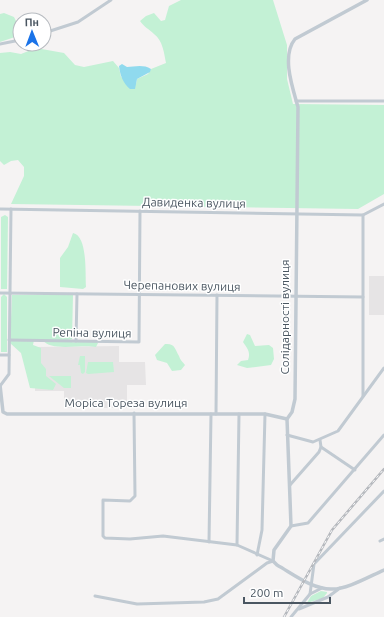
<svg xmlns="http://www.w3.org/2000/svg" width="384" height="617" viewBox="0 0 384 617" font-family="Ubuntu,sans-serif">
<rect width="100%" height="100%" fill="#f5f3f3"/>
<g fill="#e6e4e5">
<rect x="369" y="276" width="15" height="39"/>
<path d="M119,346V362H145L146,385H127V408H64V391H35V347Z"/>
</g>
<g fill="#c3f1d5">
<path d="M181,0H273L287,45V79L293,104L384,105V194L358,209L11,204L24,176V167L18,160L11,161L4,165L0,161V53L10,52L21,54L36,48L64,53L75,65L84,67L113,61L119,68L121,77L136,84L137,79L148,74L151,69L166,63C164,53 163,41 154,34C149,29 144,27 140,21L146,16L154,13L161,21L165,20L169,6Z"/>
<path d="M4,13L14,17L19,27L15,37L0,42V14Z"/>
<path d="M5,215L8,217L7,289H1V217Z"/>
<path d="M73,233C88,236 85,275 86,287L83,289L60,287V258L68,247Z"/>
<path d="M4,294L7,297V352H1V297Z"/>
<path d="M12,295H73L72,339L67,340C77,347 90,335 98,343L96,347C82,344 50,352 43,340H34L33,345L41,348V363L46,369V376L56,384L53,390L30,388L21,353L10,343Z"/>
<path d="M247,334L250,335L255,346L269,345L273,348L274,359L271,365L247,368L237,365L241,361L248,360C251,352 247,348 243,342Z"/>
<path d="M165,344C175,343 175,349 179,356C180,360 183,362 185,365L181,370L172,371L167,363L157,360L155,355Z"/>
<path d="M80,356H85V372L83,374L81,373L80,365H78Z"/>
<path d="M88,362H113L114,372L88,374L86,373Z"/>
<path d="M49,376H71V388H64Z"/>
<path d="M321,591L327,592V593L323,598L307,603L311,596Z"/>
</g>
<path fill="#90daee" d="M122,64L127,67C134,67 143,64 151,69L150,72L137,79L135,89H130C123,83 120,75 119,66Z"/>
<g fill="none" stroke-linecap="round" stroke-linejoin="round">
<g stroke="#c1cad2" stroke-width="3">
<path d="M44,33L78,22L111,0"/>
<path d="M0,44L20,40"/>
<path d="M296,101H384"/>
<path d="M0,209L363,215L384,204"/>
<path d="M363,215V396"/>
<path d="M0,293L363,297"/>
<path d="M9,340L139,342L140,211"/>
<path d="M76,341L77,294"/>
<path d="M0,355H9"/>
<path d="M0,386L9,374L11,209"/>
<path d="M134,413L135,496L130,501L103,500V536L105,538L130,539L163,536L237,545L273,561"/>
<path d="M216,414L217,295"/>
<path d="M287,435L313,442L338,431L384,368"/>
<path d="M321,447L355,470"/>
<path d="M290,485L319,452L321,447L320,440"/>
<path d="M291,526L308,523L384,435"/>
<path d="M380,541L384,539"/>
<path d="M209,542L211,414"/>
<path d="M237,545L239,414"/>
<path d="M257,555L262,530L265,414"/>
<path d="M310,594L322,588"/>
<path d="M95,596L137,604L204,602L218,599L267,563L273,561"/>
<path d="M299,609L328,597L340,588"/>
<path d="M291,617L310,594L314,564L384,491"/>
</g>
<g stroke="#c1cad2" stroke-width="3.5">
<path d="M0,385L3,412L7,414H265L287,419L291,526L274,550L273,561L277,565C293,574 312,589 331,589C346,590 370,576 384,570"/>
<path d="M287,419L292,412L295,399L298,107C293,89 281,56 295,39L367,0"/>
</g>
<defs>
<path id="rail" d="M284,617L332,530L384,469"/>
</defs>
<use href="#rail" stroke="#b5b8bd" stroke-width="2.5"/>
<use href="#rail" stroke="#fff" stroke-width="1" stroke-dasharray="3" stroke-linecap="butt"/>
</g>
<g text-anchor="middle" stroke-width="3" stroke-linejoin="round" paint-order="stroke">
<g font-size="12" fill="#4a5661" stroke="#fff">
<text transform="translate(194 203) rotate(1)" y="4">Давиденка вулиця</text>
<text transform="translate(182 286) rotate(1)" y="4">Черепанових вулиця</text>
<text transform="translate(285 317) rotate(-90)" y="4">Солідарності вулиця</text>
<text transform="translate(92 333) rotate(1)" y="4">Репiна вулиця</text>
<text x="126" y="407">Моріса Тореза вулиця</text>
</g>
</g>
<g transform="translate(32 32) rotate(359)"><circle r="19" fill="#ffffff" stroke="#b7bbc0"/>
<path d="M0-3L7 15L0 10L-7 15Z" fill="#1a73e8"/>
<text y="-6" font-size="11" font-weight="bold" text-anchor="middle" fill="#4a5661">Пн</text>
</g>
<path d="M244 597v6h86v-6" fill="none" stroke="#4a5661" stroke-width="2"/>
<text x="250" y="597" font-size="12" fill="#4a5661" stroke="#ffffff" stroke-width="3" paint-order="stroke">200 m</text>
</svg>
